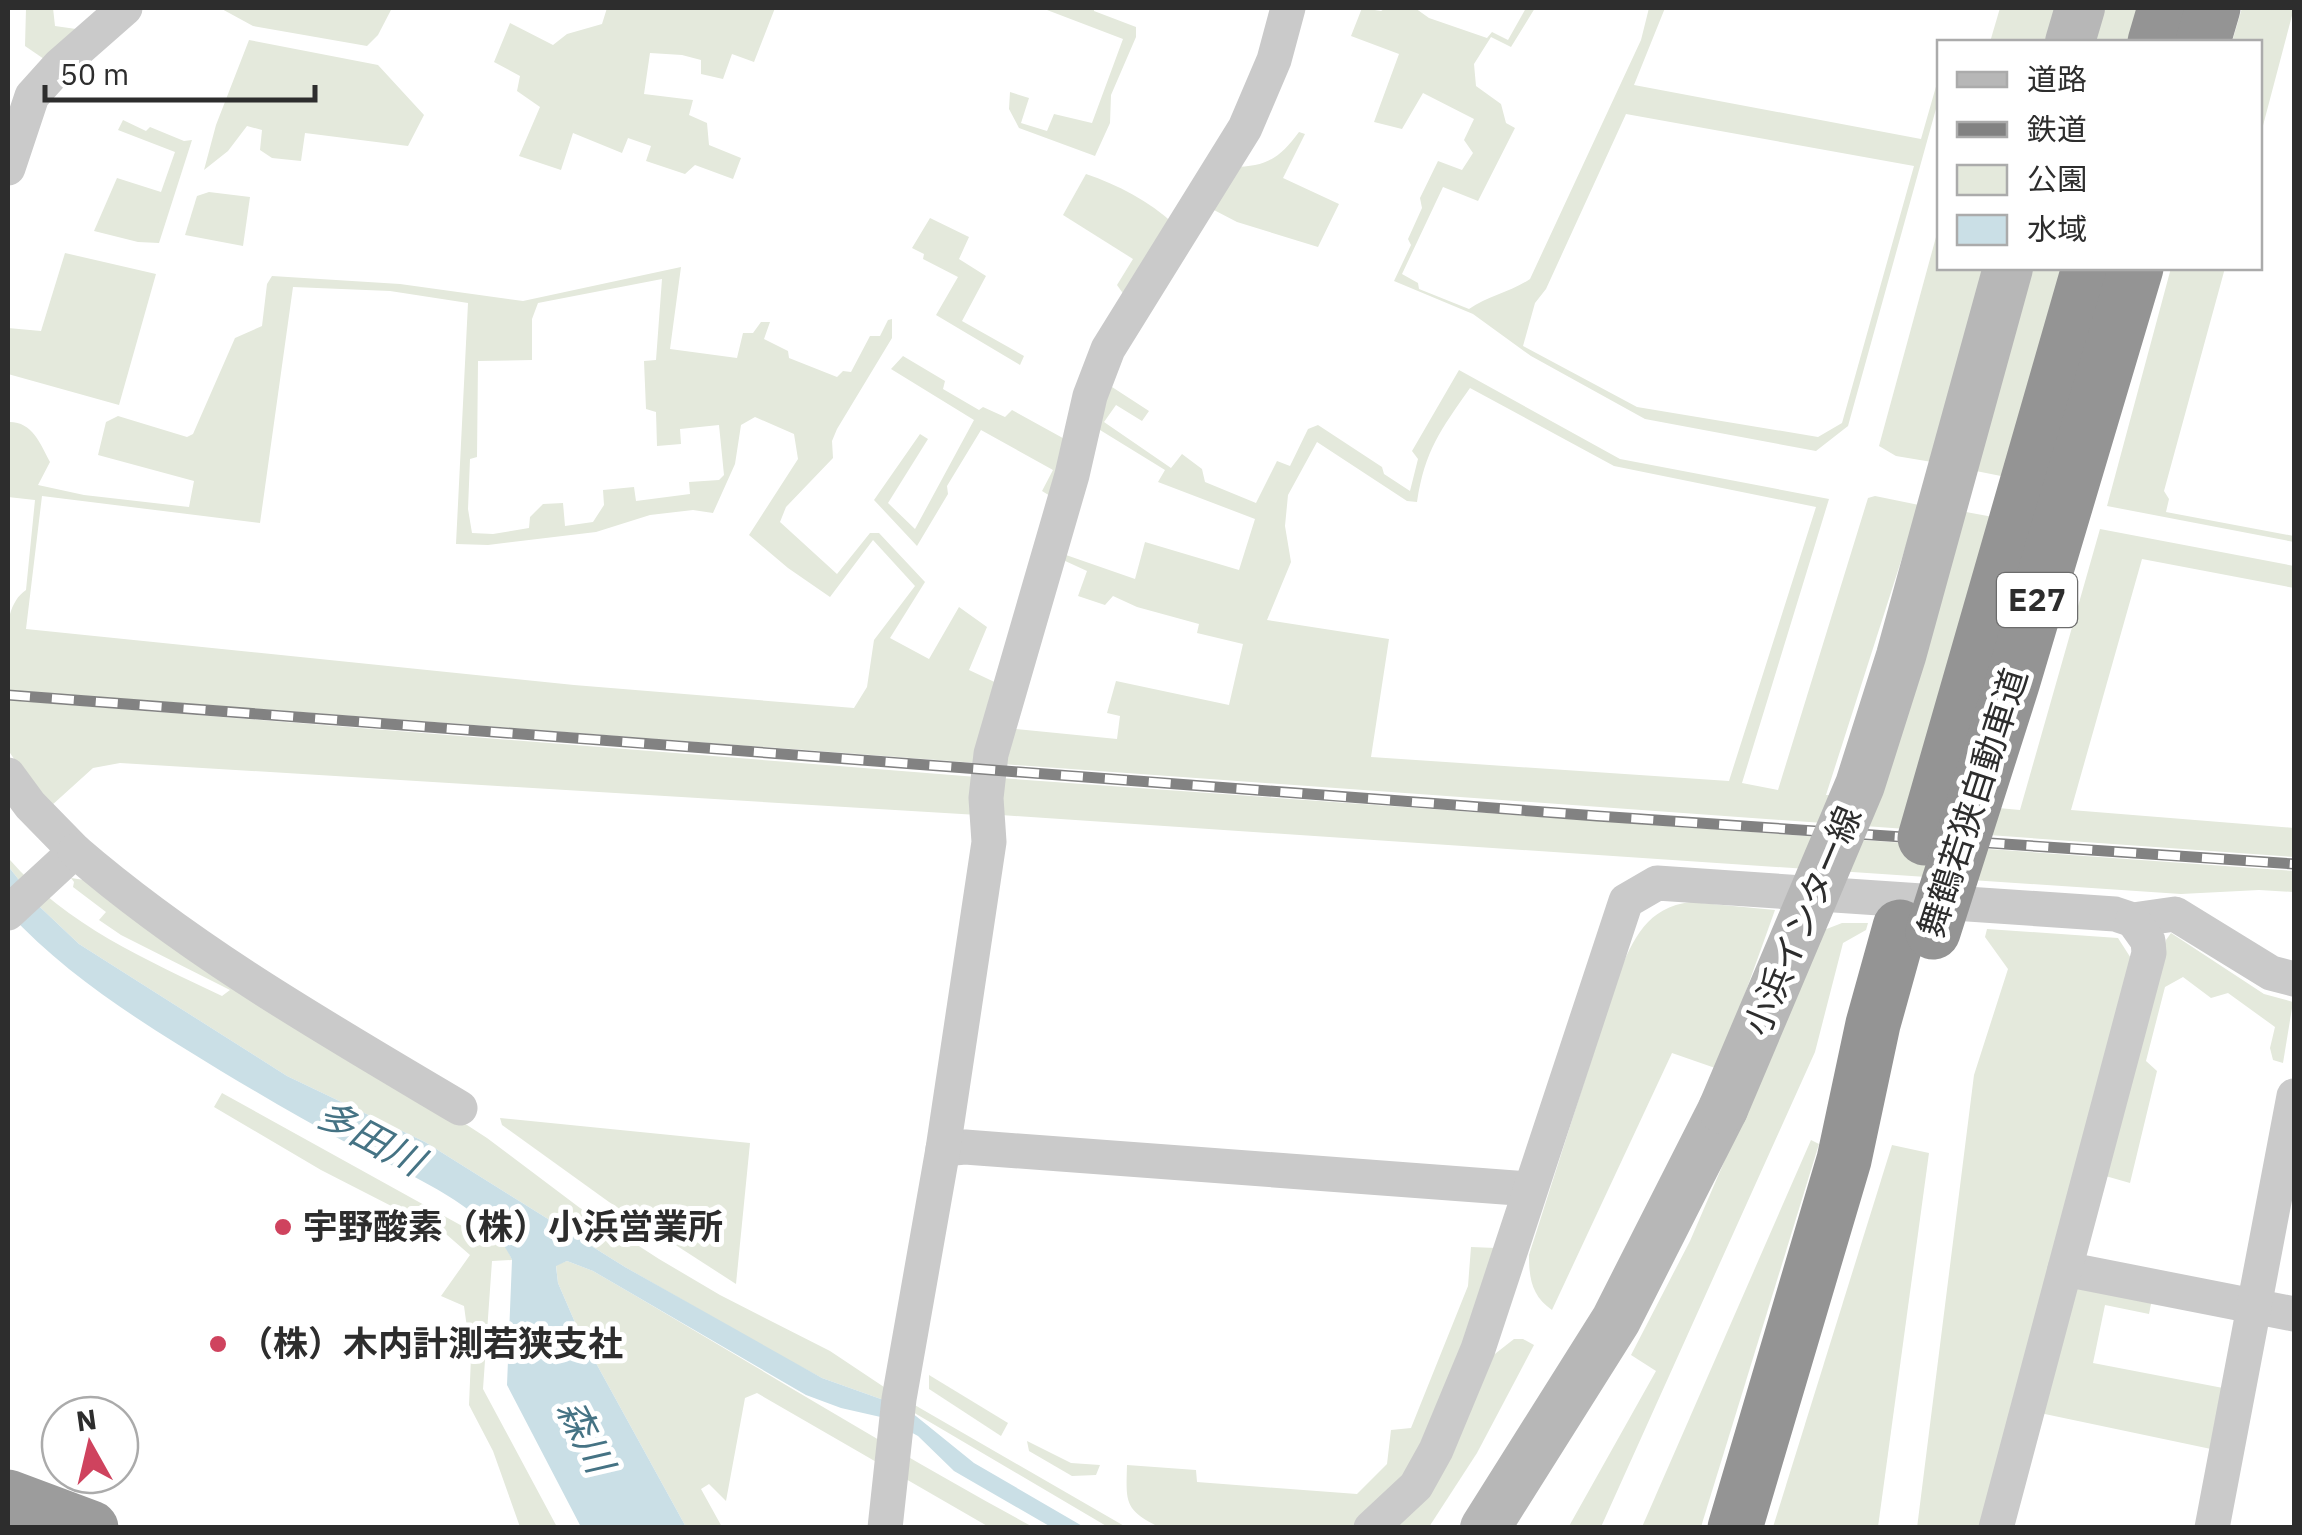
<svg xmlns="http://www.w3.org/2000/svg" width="2302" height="1535" viewBox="0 0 2302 1535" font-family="'IBM Plex Sans','Noto Sans JP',sans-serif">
<rect width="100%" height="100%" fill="#fff"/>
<g fill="#e4e9dc" fill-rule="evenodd">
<path d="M26,8H53L55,26L76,29L44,59L25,46Z"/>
<path d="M220,8H392L378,35L367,46L253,26Z"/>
<path d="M607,8H775L754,62L732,54L723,79L701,74V60L682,55L650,53L644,94L693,100L689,115L707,123L709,145L741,158L733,179L695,165L685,174L646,161L651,146L628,138L622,153L573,133L561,170L519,156L540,107L517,91L520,76L494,62L510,23L553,45L567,34L602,24Z"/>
<path d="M1048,8H1094V11L1136,27V37L1111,95L1110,123L1095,156L1019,128L1009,109L1010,92L1029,98L1021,123L1047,131L1054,114L1092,123L1123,39L1047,10Z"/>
<path d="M1362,8L1381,11L1386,8H1415L1429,18L1487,38L1492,32L1508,40L1526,8H1535L1511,47L1491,37L1474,64L1476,86L1501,104L1506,123L1515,128L1478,201L1443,187L1402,274L1418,283L1419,289L1469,309C1488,296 1511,292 1530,279L1641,40L1649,8H1665L1634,85L1921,139L1939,76V98L1848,426L1816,451L1645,419L1531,356L1473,314L1394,281L1411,245L1408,239L1422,208L1420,198L1438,161L1462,170L1473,153L1464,140L1474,119L1423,93L1402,129L1374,122L1399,54L1351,36ZM1626,114L1914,166L1842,423L1818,437L1637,407L1523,346L1535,303L1546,289Z"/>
<path d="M2000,8H2056L2046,42H1990Z"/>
<path d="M2103,8H2149L2139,42H2094Z"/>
<path d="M2242,8H2294L2260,137V42H2232Z"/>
<path d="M249,40L378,65L424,115L408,146L305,133L301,161L272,158L260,150L262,130L247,126L228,151L204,170L216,125Z"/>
<path d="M123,120L146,131L150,127L184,141L192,140L159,243L138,242L94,231L117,178L161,192L175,152L118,130Z"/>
<path d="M1299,132L1305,134L1283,178L1339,204L1318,247L1237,222L1212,209L1233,167C1266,167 1280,158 1299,132Z"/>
<path d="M1086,174C1118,185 1149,201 1174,224L1127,299L1117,285L1133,259L1063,215Z"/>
<path d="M209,192L250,197L243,246L185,235L197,196Z"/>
<path d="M930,218L969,237L959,259L986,276L962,321L1024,356L1020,365L936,315L958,277L923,259L924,254L912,248Z"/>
<path d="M1939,226L1940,268H1985L1932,462L1896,456L1879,446Z"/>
<path d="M65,253L156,274L119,405L8,374V328L41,331Z"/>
<path d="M681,267L670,349L737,358L743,333H753L761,322H770L764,339L788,351L789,358L837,377L843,371L851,372L870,336H880L888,320L892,319V338L837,429L832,441L833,458L786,507L780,522L837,574L870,533H879L925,582L890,638L929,659L959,607L987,627L969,670L1003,686L977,763L8,690C6,659 0,607 26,590L35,500L8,497V422C32,421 40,443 50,462L38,485L84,495L189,507L194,481L98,455L106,422L118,416L187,437L193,434L235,338L262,326L267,284L272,276L400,284L523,301ZM662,279L656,360L644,361L646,409L656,412L657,446L681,444L680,429L719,425L724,475L719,480L689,482L690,494L636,501L634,487L603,490L604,505L593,522L565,526L563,503L543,504L530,517L529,528L493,534L472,533L468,509L470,459L477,457L478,361L532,360V319L538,303ZM293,287L390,291L468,303L456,544L488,545L596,532L650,515L693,510L713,513L735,464L741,425L755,417L794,434L798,459L749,535L788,568L830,597L873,540L915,586L874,640L867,687L854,708L574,685L26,629L42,496L260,523Z"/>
<path d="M2032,268H2075L2016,479L1976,471Z"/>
<path d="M2171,268H2225L2164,491L2169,499L2166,512L2294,536V542L2107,506Z"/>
<path d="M903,356L945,381L943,389L979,410L983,407L1005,417L1012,410L1070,442L1055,499L1042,491L1053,470L981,430L947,486L948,494L917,546L874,500L920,434L928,439L888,503L915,529L974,420L891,369Z"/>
<path d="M1459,370L1620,459L1829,499L1742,783L1778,790L1868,498L1875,496L1919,505L1826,795L1880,797L1966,512L2004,519L1922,801L2020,810L2100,529L2294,566V588L2142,559L2071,810L2294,828V857L1002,764L1006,728L1117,739L1120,716L1107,713L1116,681L1229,705L1243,644L1197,633L1199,624L1137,607L1113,596L1105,605L1078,596L1087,571L1063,560L1099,396L1112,387L1149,411L1142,421L1116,405L1104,422L1171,468L1182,454L1202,469L1205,482L1256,503L1277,461L1290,466L1308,429L1318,425L1382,467L1384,474L1410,491L1418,459L1412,451ZM1470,388L1614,466L1816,507L1729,781L1371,757L1389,639L1267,620L1291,562L1285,526L1288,495L1317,442L1407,501L1417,502C1425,450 1440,431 1470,388ZM1100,430L1165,470L1158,482L1255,519L1239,570L1145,542L1135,579L1066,555Z"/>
<path d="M8,700L977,777L978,815L120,763L93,768L51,806L29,781L8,750Z"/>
<path d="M1000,778L2294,871V892L2259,890L2181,894L1001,815Z"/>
<path d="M10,860C66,925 147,960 222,996L230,990L121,935L99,920L106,912L73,887L74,882L71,878L91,881L487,1138L580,1208L659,1259L720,1295L830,1351L887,1389L1126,1527H1108L906,1408L822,1378L779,1355L625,1267L425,1142L287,1076L79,944L41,908L8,866Z"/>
<path d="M1691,902L1775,910L1718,1069L1672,1053L1552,1310C1532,1296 1529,1279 1529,1255L1618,976C1633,939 1647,907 1691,902Z"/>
<path d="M1842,923H1868L1866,930L1843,943L1815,1052L1601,1527L1568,1528L1656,1371L1631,1355L1690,1241L1824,930Z"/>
<path d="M1987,929L2118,938L2134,963L1984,1527L1917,1528L1974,1075L2008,969L1985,937Z"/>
<path d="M2171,933L2264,994L2293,1002L2283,1063L2273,1060L2270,1048L2275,1027L2228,993L2211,998L2183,977L2165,987L2146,1061L2157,1071L2130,1183L2102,1175L2166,940Z"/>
<path d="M222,1093L473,1232L488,1226L504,1241L512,1260L492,1261L483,1389L557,1527H520L493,1451L469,1405L471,1357L464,1306L441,1296L470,1255L446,1234L321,1170L214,1107Z"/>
<path d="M500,1118L750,1143L736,1284L609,1202L502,1125Z"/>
<path d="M1811,1140L1819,1144L1701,1527H1642Z"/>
<path d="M1892,1145L1929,1153L1878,1527H1773Z"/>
<path d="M1471,1247L1496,1248L1466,1338L1405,1479L1359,1527H1159C1124,1510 1126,1502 1127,1465L1196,1470L1197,1482L1357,1494L1387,1464L1391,1430L1411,1428L1468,1286Z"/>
<path d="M567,1261L593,1271C740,1356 884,1446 1033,1527H989L757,1393L745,1398L726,1501L709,1484L701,1489L722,1527H686L580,1334L558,1283L556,1265Z"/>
<path d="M2073,1287L2152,1299L2149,1314L2105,1305L2093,1363L2223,1388L2211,1449L2040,1413Z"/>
<path d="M1514,1339H1523L1534,1345L1477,1453L1429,1527L1395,1528L1491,1357Z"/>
<path d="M929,1375L1008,1423L1001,1436L929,1389Z"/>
<path d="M1027,1441L1071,1463L1100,1465L1096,1475L1072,1476L1029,1451Z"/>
</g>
<path fill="#cadfe6" d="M8,866L41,908L79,944L287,1076L425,1142L625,1267L822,1378L906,1408L974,1463L1084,1527H1051L954,1471L918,1436L885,1418L841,1408L806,1395L593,1271L567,1261L556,1266L558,1283L580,1334L686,1527H581L507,1385L512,1260C488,1204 399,1171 347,1143C305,1121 263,1096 221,1071C146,1025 68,978 8,912Z"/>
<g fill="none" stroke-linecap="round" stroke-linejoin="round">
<g stroke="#cacaca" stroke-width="35">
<path d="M8,168L32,96L59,66L125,8"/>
<path d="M8,775L30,805L75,851L8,913"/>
<path d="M75,851C192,952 327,1029 460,1108"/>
<path d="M943,1149L965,1147L1530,1189"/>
<path d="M2065,1269L2294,1314"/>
<path d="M885,1528L899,1399L943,1149L989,842L986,798L991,754L1072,475L1090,396L1108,349L1245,128L1274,60L1288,8"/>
<path d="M1371,1528L1416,1486L1436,1450L1478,1349L1626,901L1657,883L2115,914L2133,920L2175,914L2271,973L2294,979"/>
<path d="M1996,1528L2149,953L2148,941L2133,920"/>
<path d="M2212,1528L2294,1096"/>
</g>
<g stroke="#b7b7b7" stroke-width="50">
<path d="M2070,42L2080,8"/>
<path d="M1485,1528L1616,1320L1723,1109"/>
</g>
<path stroke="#9c9c9c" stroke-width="55" d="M8,1497L91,1528"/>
<g stroke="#949494" stroke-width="55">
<path d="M2155,42L2165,8"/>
<path d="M2203,42L2213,8"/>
<path d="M1735,1528L1844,1160L1873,1024L1900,927"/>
</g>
<defs>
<path id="rail" d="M8,695L1597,816L2294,864"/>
</defs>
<use href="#rail" stroke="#828282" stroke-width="11"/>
<use href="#rail" stroke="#fff" stroke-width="8" stroke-dasharray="22" stroke-linecap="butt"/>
<path stroke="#b7b7b7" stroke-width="50" d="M1723,1109L1860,785L1901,656L2008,268"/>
<g stroke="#949494" stroke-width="55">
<path d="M1925,838L2089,268"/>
<path d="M1933,932L2013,681L2136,268"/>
</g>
</g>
<g fill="#cf435e" stroke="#fff" stroke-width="4">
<circle cx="283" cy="1227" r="10"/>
<circle cx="218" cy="1344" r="10"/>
</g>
<g text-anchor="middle" stroke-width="10" stroke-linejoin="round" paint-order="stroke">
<rect fill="#fff" stroke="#6c6c6c" stroke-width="2.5" x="1997" y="573" width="80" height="54" rx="8"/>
<g font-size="32" font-weight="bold" fill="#2d2d2d">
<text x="2037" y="611">E27</text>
</g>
<g font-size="35" fill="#2d2d2d" stroke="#fff">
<text transform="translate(1973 803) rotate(-72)" y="12">舞鶴若狭自動車道</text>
<text transform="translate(1803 921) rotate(-67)" y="12">小浜インター線</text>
</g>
<g font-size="35" font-weight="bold" fill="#2d2d2d" stroke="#fff" text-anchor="start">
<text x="303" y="1239">宇野酸素（株）小浜営業所</text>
<text x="238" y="1356">（株）木内計測若狭支社</text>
</g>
<g font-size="38" font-style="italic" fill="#457384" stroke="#fff">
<text transform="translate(370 1138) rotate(28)" y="13">多田川</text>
<text transform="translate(585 1436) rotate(63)" y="13">森川</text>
</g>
</g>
<rect width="2302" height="1535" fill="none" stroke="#2d2d2d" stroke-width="20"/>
<rect x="1937" y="40" width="325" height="230" fill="#ffffff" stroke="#ababab" stroke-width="2.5"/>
<rect x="1957" y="72" width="50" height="15" fill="#b7b7b7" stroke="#ababab" stroke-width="2.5"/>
<text x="2027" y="90" font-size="30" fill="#2d2d2d">道路</text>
<rect x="1957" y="122" width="50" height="15" fill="#828282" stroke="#ababab" stroke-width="2.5"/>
<text x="2027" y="140" font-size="30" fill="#2d2d2d">鉄道</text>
<rect x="1957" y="165" width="50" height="30" fill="#e4e9dc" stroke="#ababab" stroke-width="2.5"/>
<text x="2027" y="190" font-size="30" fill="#2d2d2d">公園</text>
<rect x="1957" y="215" width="50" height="30" fill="#cadfe6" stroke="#ababab" stroke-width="2.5"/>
<text x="2027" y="240" font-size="30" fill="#2d2d2d">水域</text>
<g transform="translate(90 1445) rotate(352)"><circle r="48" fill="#ffffff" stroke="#ababab" stroke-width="2.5"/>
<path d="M0-8L18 38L0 25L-18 38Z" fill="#cf435e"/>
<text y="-15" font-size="28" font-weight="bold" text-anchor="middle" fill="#2d2d2d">N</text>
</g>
<path d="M45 85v15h270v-15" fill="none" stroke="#2d2d2d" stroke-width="5"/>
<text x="60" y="85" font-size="30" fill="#2d2d2d" stroke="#ffffff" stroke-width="8" paint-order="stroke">50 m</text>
</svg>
